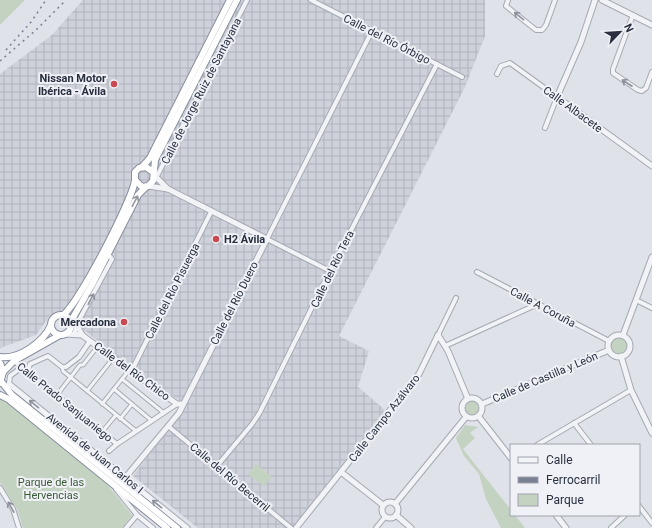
<svg xmlns="http://www.w3.org/2000/svg" width="652" height="528" viewBox="0 0 652 528" font-family="Roboto,sans-serif">
<defs>
<pattern id="industrial-grid" width="8" height="8" patternUnits="userSpaceOnUse"><rect width="8" height="8" fill="#ced1da"/><path d="M0 4h8M4 0v8" fill="none" stroke="#b1b4bc"/></pattern>
</defs>
<rect width="100%" height="100%" fill="#dfe2e8"/>
<path fill="url(#industrial-grid)" d="M83,0H485V36L465,87L339,336L369,351L358,387L385,410L292,528H198L133,476L186,405L126,364L78,325L61,313L49,317L36,335L0,348V74L52,35Z"/>
<g fill="#c4d2c1">
<path d="M0,0H25L0,25Z"/>
<circle cx="619" cy="346" r="8"/>
<path d="M0,398L7,402L106,483L132,515L122,528H23L17,509L0,482Z"/>
<circle cx="472" cy="408" r="8"/>
<path d="M465,425L478,427L470,433L475,438L463,449L511,510V515H515L525,528H501L486,499L479,474L464,456L456,438Z"/>
<path d="M256,464L272,477L264,486L253,478L258,471L253,478L248,474Z"/>
</g>
<g fill="none" stroke-linecap="round" stroke-linejoin="round">
<defs>
<g id="pedestrian">
<path d="M62,367L63,371L136,431"/>
<path d="M122,379L164,413"/>
<path d="M114,389L152,421"/>
<path d="M87,391L114,357"/>
<path d="M57,395L80,365H83L98,346"/>
<path d="M102,404L130,369"/>
<path d="M120,419L132,404"/>
<path d="M102,432L116,415"/>
</g>
<g id="minor">
<path d="M311,0L462,77"/>
<path d="M508,0L506,6L536,30H542L546,25L555,0"/>
<path d="M633,15L613,69V73L638,90L642,91L646,88L652,72"/>
<path d="M497,74L501,66L510,63L557,97L545,128"/>
<path d="M155,180L247,0"/>
<path d="M330,271L267,239L372,31"/>
<path d="M477,272L609,341"/>
<path d="M636,300L652,308"/>
<path d="M74,334L79,320L112,259L108,254"/>
<path d="M438,335L456,298"/>
<path d="M445,346L538,304"/>
<path d="M14,361L117,444"/>
<path d="M132,370L211,212"/>
<path d="M28,371L30,364L48,356L62,367H66L79,357L90,341"/>
<path d="M9,384L10,376L22,367"/>
<path d="M574,423L591,445"/>
<path d="M168,426L291,528"/>
<path d="M537,445L631,390"/>
<path d="M109,451L117,444L177,404"/>
<path d="M217,466L253,423L260,412L330,271L437,64"/>
<path d="M0,488L13,509L19,528"/>
<path d="M116,489L137,515L153,528"/>
<path d="M639,506L652,523"/>
<path d="M126,528L137,515"/>
<path d="M376,528L385,517"/>
<path d="M611,528L625,515"/>
</g>
<g id="tertiary">
<path d="M595,0L581,42L557,97L652,166"/>
<path d="M602,0L652,25"/>
<path d="M154,175L168,189"/>
<path d="M72,324L78,327L82,335"/>
<path d="M65,334L82,335L90,341L177,404H183"/>
<path d="M438,335L448,351L468,399"/>
<path d="M623,335L652,257"/>
<circle cx="619" cy="346" r="11"/>
<path d="M621,356L631,390L652,433"/>
<path d="M9,384L187,528"/>
<circle cx="472" cy="408" r="10"/>
<path d="M482,404L609,350"/>
<path d="M479,417L511,458"/>
<path d="M341,472L383,505"/>
<path d="M125,478L179,413L267,239L168,189L148,186"/>
<circle cx="390" cy="510" r="8"/>
<path d="M395,504L466,417"/>
<path d="M396,515L411,528"/>
<path d="M556,515L566,528"/>
<path d="M296,528L419,374L438,335"/>
</g>
<g id="trunk">
<path d="M142,167L150,158L230,0"/>
<path d="M153,172L146,167L139,168L135,172V180L142,187L148,186L153,181L155,160L237,0"/>
<circle cx="61" cy="325" r="10"/>
<path d="M63,315C78,305 133,199 135,180"/>
<path d="M71,321L93,283L138,195L146,187"/>
<path d="M0,357C18,360 44,342 51,325"/>
<path d="M0,363L3,372L0,383"/>
<path d="M3,372L14,361L60,335"/>
<path d="M1,381L12,395L177,528"/>
<path d="M0,395L8,399L167,528"/>
</g>
</defs>
<use href="#pedestrian" stroke="#a5a9b2" stroke-width="5"/>
<use href="#minor" stroke="#a5a9b2" stroke-width="6"/>
<use href="#tertiary" stroke="#a5a9b2" stroke-width="7"/>
<use href="#trunk" stroke="#878e9e" stroke-width="8"/>
<use href="#pedestrian" stroke="#f2f3f7" stroke-width="3"/>
<use href="#minor" stroke="#f2f3f7" stroke-width="4"/>
<use href="#tertiary" stroke="#f2f3f7" stroke-width="5"/>
<use href="#trunk" stroke="#fff" stroke-width="6"/>
<g stroke="#798091" stroke-width="1.5" stroke-dasharray="2 4" stroke-linecap="butt">
<path d="M6,50L31,22L46,0"/>
<path d="M0,61L36,30L66,0"/>
</g>
</g>
<defs><path id="oneway-shaft" d="M-6 0H5M1.5-3L5.5 0L1.5 3" fill="none" stroke-width="1.6" stroke-linecap="round" stroke-linejoin="round"/></defs>
<g stroke="#8e919b">
<use href="#oneway-shaft" transform="translate(519 16) rotate(-141)"/>
<use href="#oneway-shaft" transform="translate(627 83) rotate(-147)"/>
<use href="#oneway-shaft" transform="translate(91 299) rotate(-62)"/>
<use href="#oneway-shaft" transform="translate(34 404) rotate(-141)"/>
<use href="#oneway-shaft" transform="translate(157 504) rotate(-141)"/>
<use href="#oneway-shaft" transform="translate(11 507) rotate(-119)"/>
</g>
<use stroke="#94979f" href="#oneway-shaft" transform="translate(135 201) rotate(-62)"/>
<g fill="#ca4850" stroke="#eff1f6" stroke-width="1.5">
<circle cx="114" cy="84" r="4"/>
<circle cx="216" cy="239" r="4"/>
<circle cx="124" cy="322" r="4"/>
</g>
<g text-anchor="middle" stroke-width="4" stroke-linejoin="round" paint-order="stroke">
<g font-size="11" fill="#292f3f" stroke="#eff1f6">
<text transform="translate(387 39) rotate(27)" y="4">Calle del Río Órbigo</text>
<text transform="translate(201 91) rotate(-63)" y="4">Calle de Jorge Ruiz de Santayana</text>
<text transform="translate(573 109) rotate(36)" y="4">Calle Albacete</text>
<text transform="translate(332 269) rotate(-64)" y="4">Calle del Río Tera</text>
<text transform="translate(172 291) rotate(-63)" y="4">Calle del Río Pisuerga</text>
<text transform="translate(234 303) rotate(-63)" y="4">Calle del Río Duero</text>
<text transform="translate(543 307) rotate(28)" y="4">Calle A Coruña</text>
<text transform="translate(132 371) rotate(36)" y="4">Calle del Río Chico</text>
<text transform="translate(545 377) rotate(-23)" y="4">Calle de Castilla y León</text>
<text transform="translate(65 402) rotate(39)" y="4">Calle Prado Sanjuaniego</text>
<text transform="translate(384 418) rotate(-52)" y="4">Calle Campo Azálvaro</text>
<text transform="translate(95 453) rotate(39)" y="4">Avenida de Juan Carlos I</text>
<text transform="translate(230 477) rotate(40)" y="4">Calle del Río Becerril</text>
</g>
<g font-size="11" font-weight="bold" fill="#292f3f" stroke="#eff1f6" text-anchor="end">
<text x="106" y="82">Nissan Motor<tspan x="106" dy="13">Ibérica - Ávila</tspan></text>
<text x="224" y="243" text-anchor="start">H2 Ávila</text>
<text x="116" y="326">Mercadona</text>
</g>
<g font-size="11" fill="#3a5a36" stroke="#eff1f6">
<text x="51" y="486">Parque de las<tspan x="51" dy="13">Hervencias</tspan></text>
</g>
</g>
<rect x="510" y="444" width="130" height="72" fill="#eff1f6" stroke="#a0a3ad"/>
<rect x="518" y="457" width="20" height="6" fill="#f2f3f7" stroke="#a0a3ad"/>
<text x="546" y="464" font-size="12" fill="#292f3f">Calle</text>
<rect x="518" y="477" width="20" height="6" fill="#798091" stroke="#a0a3ad"/>
<text x="546" y="484" font-size="12" fill="#292f3f">Ferrocarril</text>
<rect x="518" y="494" width="20" height="12" fill="#c4d2c1" stroke="#a0a3ad"/>
<text x="546" y="504" font-size="12" fill="#292f3f">Parque</text>
<g transform="translate(620 32) rotate(65)" stroke="#eff1f6" stroke-width="3" paint-order="stroke">
<path d="M0-3L7 15L0 10L-7 15Z" fill="#292f3f"/>
<text y="-6" font-size="11" font-weight="bold" text-anchor="middle" fill="#292f3f">N</text>
</g>
</svg>
